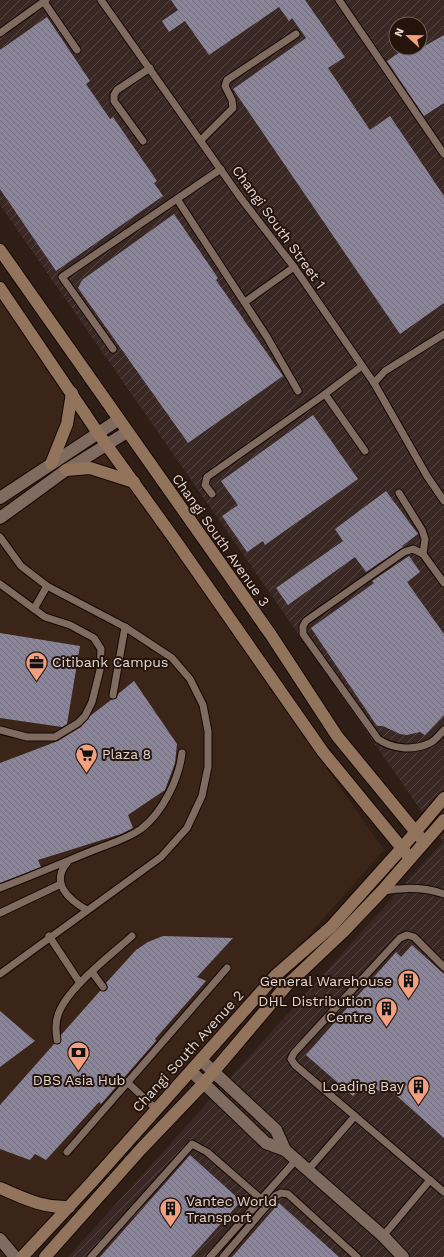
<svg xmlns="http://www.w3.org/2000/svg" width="444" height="1257" viewBox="0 0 444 1257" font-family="'Work Sans',sans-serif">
<defs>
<pattern id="industrial-furrows" width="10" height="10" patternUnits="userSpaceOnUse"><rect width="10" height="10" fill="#3a2824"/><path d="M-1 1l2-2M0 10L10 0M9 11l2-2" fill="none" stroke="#564643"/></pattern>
<pattern id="building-back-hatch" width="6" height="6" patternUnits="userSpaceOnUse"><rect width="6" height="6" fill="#8a859a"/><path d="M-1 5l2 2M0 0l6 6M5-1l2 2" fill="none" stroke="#726d7a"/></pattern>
</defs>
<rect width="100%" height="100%" fill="#2f1e15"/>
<path fill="#3b2418" d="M0,300L384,850L69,1207L22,1257H0Z"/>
<path fill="url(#industrial-furrows)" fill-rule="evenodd" d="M0,0H444V1257H68L443,842L0,205ZM396,24H420V48H396Z"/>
<g fill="url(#building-back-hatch)">
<path d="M171,0H305L345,57L328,68L370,130L390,116L444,196V303L400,334L233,89L306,38L292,18L289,21L279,7L209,55L185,21L169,32L162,21L178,10Z"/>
<path d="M47,17L90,81L86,84L110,119L113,117L157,181L154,183L163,196L56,271L0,189V50Z"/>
<path d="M444,35V103L424,116L387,61L406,48H421Z"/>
<path d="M174,214L218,278L216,280L283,376L188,443L78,288L82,280Z"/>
<path d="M313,415L358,479L265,545L263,541L247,552L222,516L238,505L221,481Z"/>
<path d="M386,491L418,534L402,546L403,547L366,572L355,557L288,605L276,588L343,541L335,529Z"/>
<path d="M409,556L420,572L407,582L444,634V715L425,735L420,732L407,735L400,734L383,726H377L311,628L374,583L372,581Z"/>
<path d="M0,633L80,646L67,724L62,727L0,718Z"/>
<path d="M134,681L177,744L175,763L165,790L128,815L133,828L121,834L38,860L41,867L0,883V763L58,741L81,727L90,716L111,700L117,698L118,694Z"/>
<path d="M163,936L233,938L197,977L206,981L155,1039L156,1041L101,1104L99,1102L46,1160L35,1154L30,1160L0,1149V1105L54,1044H60L61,1035L100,991H106L108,987L106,983L136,950L148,942Z"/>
<path d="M412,945L444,974V1138L387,1087L381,1093L372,1085L364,1093L359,1089L353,1096L306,1055L396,952L401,957Z"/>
<path d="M0,1011L35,1041L0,1067Z"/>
<path d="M190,1155L241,1201L191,1257H100Z"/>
<path d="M279,1203L339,1257H232Z"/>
</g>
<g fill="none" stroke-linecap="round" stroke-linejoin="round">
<defs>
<g id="lane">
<path d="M101,0L240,197L294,267L374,383L427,476L444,501"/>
<path d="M339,0L444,154"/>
<path d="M44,2L77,50"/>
<path d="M0,33L46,0"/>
<path d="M201,140L233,108L232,100L225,86L227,80L296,34"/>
<path d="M143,141L114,101V95L117,90L150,68"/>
<path d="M177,199L267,337L298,391"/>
<path d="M245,302L294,267"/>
<path d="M113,349L62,277L221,169"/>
<path d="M374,383L385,371L444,334"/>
<path d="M325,394L365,451"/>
<path d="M399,493L422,530L425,539L423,554"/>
<path d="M212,494L205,485L207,477L325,394L362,366"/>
<path d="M0,537L21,566L47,586L125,627L172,658L190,679L203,705L208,731V767L202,796L187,828L161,857L0,974"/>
<path d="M444,583L423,554L413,549L404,552L306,621L303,626V634L378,739C392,749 413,751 430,743C435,741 440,734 444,730"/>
<path d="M0,584L45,617L70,625L94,638L101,649L100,670L92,702L85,716L78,723L55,737H27L0,730"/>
<path d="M34,609L47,586"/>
<path d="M113,695L125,627"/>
<path d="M67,863C50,883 69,900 87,910"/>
<path d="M0,888C32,876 62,863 94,850C109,844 127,839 141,829C163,812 179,779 182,753"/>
<path d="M383,891C404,887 424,887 444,894"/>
<path d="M0,913L61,884"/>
<path d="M49,936L80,983"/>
<path d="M444,967L414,937L407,935L400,938L294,1053L291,1059L295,1065L444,1192"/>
<path d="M92,972L103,987"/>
<path d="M57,1040C56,1031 55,1024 58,1015C66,989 111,955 132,936"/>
<path d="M127,1082L156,1109"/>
<path d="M67,1152L227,968"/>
<path d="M308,1170L355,1116"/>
<path d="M383,1236L430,1180"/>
<path d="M91,1257L192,1144L207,1152L261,1199"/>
<path d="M210,1257L296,1160"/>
<path d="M223,1257L275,1196L281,1193L288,1194L357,1257"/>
</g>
<g id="street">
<path d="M0,498L118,420"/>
<path d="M0,518L66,470L127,432"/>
<path d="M201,1060L276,1130L285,1150"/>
<path d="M191,1071L266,1143L285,1150L383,1236L403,1257"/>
<path d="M0,1239L15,1257"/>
</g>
<g id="secondary">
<path d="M0,250L271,635L337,736L424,842"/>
<path d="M0,288L98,433L175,540L323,752L410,858"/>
<path d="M51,464L67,424L72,393"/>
<path d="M66,470L90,468L134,482"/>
<path d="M0,1188C24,1198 42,1208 69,1207"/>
<path d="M22,1257L91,1183L276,975L331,927L401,849L444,798"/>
<path d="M45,1257L141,1149L203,1084L286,986L342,933L382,891L444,820"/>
</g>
</defs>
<use href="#lane" stroke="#160702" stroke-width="9"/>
<use href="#street" stroke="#160702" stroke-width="14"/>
<use href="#secondary" stroke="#160702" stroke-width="14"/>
<use href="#lane" stroke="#7f6b60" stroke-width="7"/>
<use href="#street" stroke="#7f6b60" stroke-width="12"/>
<use href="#secondary" stroke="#92735c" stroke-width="12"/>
</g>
<defs>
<symbol id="office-pin" viewBox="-11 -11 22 30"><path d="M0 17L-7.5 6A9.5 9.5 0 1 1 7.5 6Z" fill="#f2a07f" stroke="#25140c"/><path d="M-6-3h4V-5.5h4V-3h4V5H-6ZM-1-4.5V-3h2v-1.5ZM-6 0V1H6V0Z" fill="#111"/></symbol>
<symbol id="supermarket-pin" viewBox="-11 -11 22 30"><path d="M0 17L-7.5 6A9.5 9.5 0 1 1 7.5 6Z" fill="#f2a07f" stroke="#25140c"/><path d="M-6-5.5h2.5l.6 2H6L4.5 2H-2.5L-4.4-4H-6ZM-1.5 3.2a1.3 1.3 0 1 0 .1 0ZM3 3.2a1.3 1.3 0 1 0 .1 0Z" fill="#111"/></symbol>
<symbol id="building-pin" viewBox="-11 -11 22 30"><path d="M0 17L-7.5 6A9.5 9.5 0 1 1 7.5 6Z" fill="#f2a07f" stroke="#25140c"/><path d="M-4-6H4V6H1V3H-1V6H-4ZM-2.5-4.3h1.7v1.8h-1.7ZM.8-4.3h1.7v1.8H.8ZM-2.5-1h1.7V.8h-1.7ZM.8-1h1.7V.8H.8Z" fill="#111"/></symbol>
<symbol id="bank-pin" viewBox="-11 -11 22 30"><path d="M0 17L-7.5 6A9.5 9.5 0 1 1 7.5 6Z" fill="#f2a07f" stroke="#25140c"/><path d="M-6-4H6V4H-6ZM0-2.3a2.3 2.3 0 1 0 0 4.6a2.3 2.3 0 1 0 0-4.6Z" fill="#111"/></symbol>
</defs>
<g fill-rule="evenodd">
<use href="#office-pin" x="24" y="650" width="25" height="34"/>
<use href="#supermarket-pin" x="74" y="742" width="25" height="34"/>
<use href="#building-pin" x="396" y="968" width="25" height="34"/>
<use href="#building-pin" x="374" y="996" width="25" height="34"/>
<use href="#bank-pin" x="66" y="1040" width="25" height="34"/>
<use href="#building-pin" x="406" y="1074" width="25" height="34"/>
<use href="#building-pin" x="158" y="1196" width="25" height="34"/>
</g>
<g text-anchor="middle" stroke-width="4" stroke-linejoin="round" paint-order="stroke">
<g font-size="14" fill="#e2d6d0" stroke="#25140c">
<text transform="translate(279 227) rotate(54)" y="5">Changi South Street 1</text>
<text transform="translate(221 540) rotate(55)" y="5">Changi South Avenue 3</text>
<text transform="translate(188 1051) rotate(-48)" y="5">Changi South Avenue 2</text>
</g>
<g font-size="14" fill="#e2d6d0" stroke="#25140c" text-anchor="start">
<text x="52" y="667">Citibank Campus</text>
<text x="102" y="759">Plaza 8</text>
<text x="392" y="986" text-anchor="end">General Warehouse</text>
<text x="372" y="1006" text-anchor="end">DHL Distribution<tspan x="372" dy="16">Centre</tspan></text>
<text x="79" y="1085" text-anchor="middle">DBS Asia Hub</text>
<text x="404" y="1091" text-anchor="end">Loading Bay</text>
<text x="186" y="1206">Vantec World<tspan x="186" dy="16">Transport</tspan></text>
</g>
</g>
<g transform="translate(408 36) rotate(292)"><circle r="19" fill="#25140c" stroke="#71625a"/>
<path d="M0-3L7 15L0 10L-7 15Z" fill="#f2a07f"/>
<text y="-6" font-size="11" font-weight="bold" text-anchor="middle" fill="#e2d6d0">N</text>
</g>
</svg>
